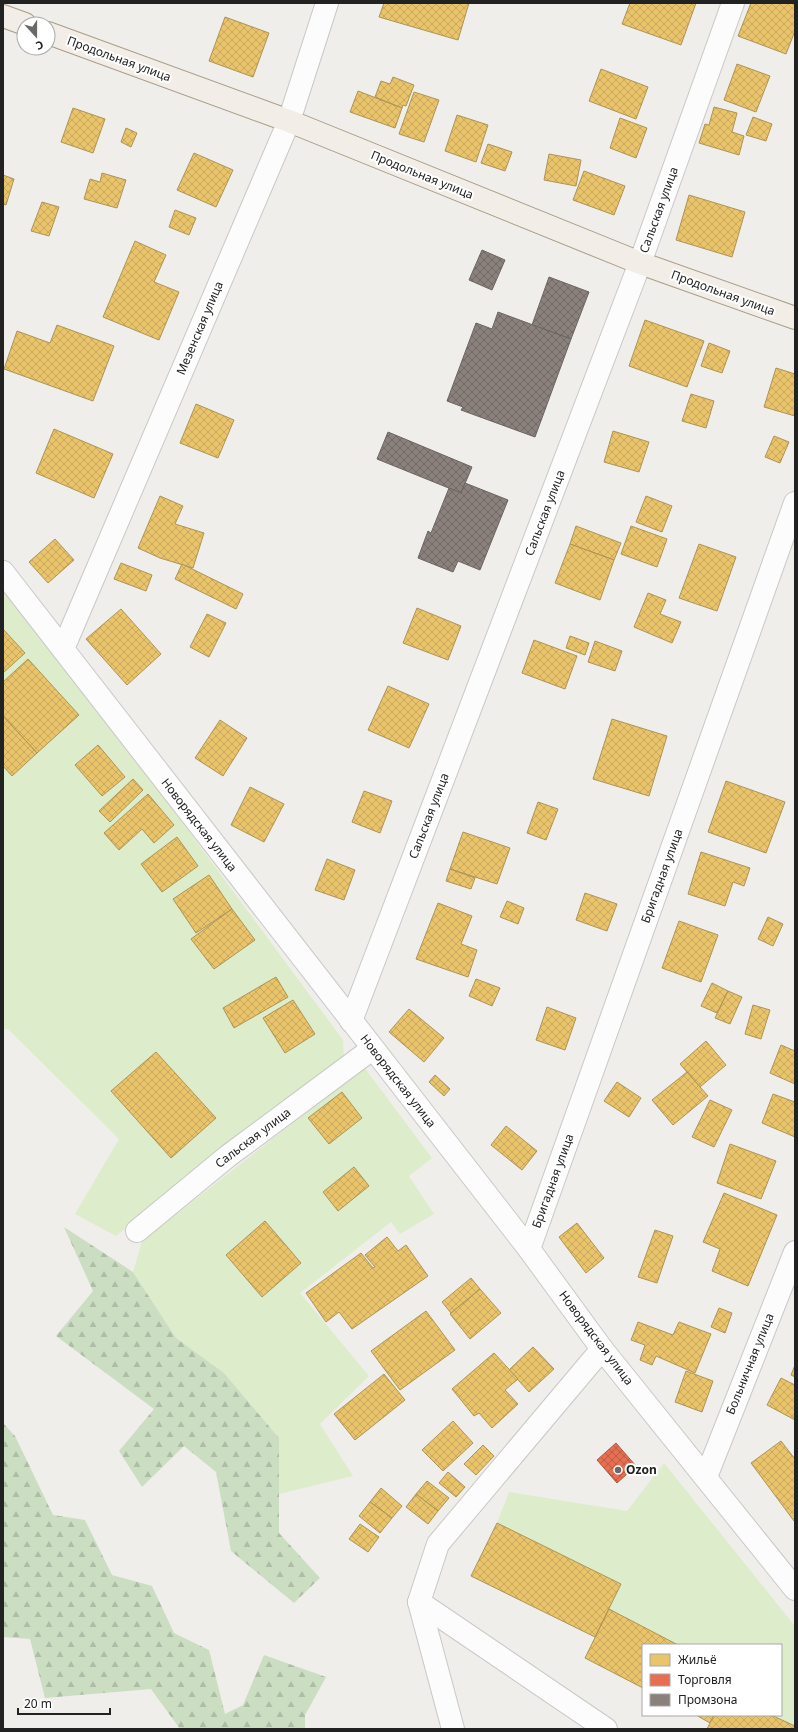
<svg xmlns="http://www.w3.org/2000/svg" width="798" height="1732" viewBox="0 0 798 1732" font-family="'Noto Sans',sans-serif">
<defs>
<pattern id="forest-firs" width="22" height="20" patternUnits="userSpaceOnUse"><rect width="22" height="20" fill="#cbdec1"/><path d="M5 1l3.5 6h-7zM16 11l3.5 6h-7z" fill="#aebea6"/></pattern>
<pattern id="homes-cross-hatch" width="8" height="8" patternUnits="userSpaceOnUse"><rect width="8" height="8" fill="#e9c46a"/><path d="M0 0l8 8M0 8l8-8" fill="none" stroke="#c8a85c"/></pattern>
<pattern id="shops-cross-hatch" width="8" height="8" patternUnits="userSpaceOnUse"><rect width="8" height="8" fill="#e76f51"/><path d="M0 0l8 8M0 8l8-8" fill="none" stroke="#bb5b43"/></pattern>
<pattern id="industry-cross-hatch" width="8" height="8" patternUnits="userSpaceOnUse"><rect width="8" height="8" fill="#8a817c"/><path d="M0 0l8 8M0 8l8-8" fill="none" stroke="#706965"/></pattern>
</defs>
<rect width="100%" height="100%" fill="#f0eeeb"/>
<g fill="#ddeccb">
<path d="M3,592L80,684L343,1040L344,1056L116,1236L75,1214L119,1139L8,1029H3Z"/>
<path d="M364,1067L432,1158L409,1176L434,1214L400,1234L391,1222L300,1293L369,1376L320,1424L353,1476L279,1494V1438L224,1373L176,1338L133,1272L142,1241Z"/>
<path d="M664,1463L795,1626V1726L771,1715H781V1645H678L609,1609L621,1584L497,1523L509,1492L627,1511Z"/>
</g>
<g fill="url(#forest-firs)">
<path d="M64,1227L133,1272L176,1338L224,1373L279,1438V1533L320,1578L294,1603L231,1551L216,1472L184,1446L142,1487L119,1451L154,1409L56,1336L93,1291Z"/>
<path d="M3,1423L15,1436L53,1515L85,1520L112,1575L152,1586L174,1633L209,1650L225,1714L243,1705L264,1655L326,1677L305,1715V1729H180L151,1689L45,1698L30,1639L3,1637Z"/>
</g>
<g fill="url(#homes-cross-hatch)" stroke="#ad9354">
<path d="M384,3H469L458,40L379,17Z"/>
<path d="M630,3H696L681,45L622,24Z"/>
<path d="M751,3H790L795,5V31L786,54L738,36Z"/>
<path d="M225,17L269,33L253,77L209,61Z"/>
<path d="M737,64L770,76L756,112L724,100Z"/>
<path d="M601,69L648,87L636,119L589,101Z"/>
<path d="M393,77L414,85L406,106L403,105L402,108L375,97L381,81L390,84Z"/>
<path d="M358,91L402,108L395,128L350,112Z"/>
<path d="M414,92L439,100L424,142L399,134Z"/>
<path d="M714,107L737,113L732,132L744,136L739,155L699,143L705,124L709,125Z"/>
<path d="M73,108L105,119L93,153L61,142Z"/>
<path d="M457,115L488,125L476,162L445,151Z"/>
<path d="M753,117L772,124L766,141L746,135Z"/>
<path d="M620,118L647,128L636,158L610,148Z"/>
<path d="M126,128L137,133L131,147L121,142Z"/>
<path d="M488,144L512,152L505,171L481,163Z"/>
<path d="M194,153L233,170L216,207L177,190Z"/>
<path d="M549,154L581,160L576,186L544,180Z"/>
<path d="M584,171L625,186L614,215L573,200Z"/>
<path d="M102,173L126,180L117,208L84,199L90,179L100,182Z"/>
<path d="M3,175L14,179L6,205L3,204Z"/>
<path d="M689,195L745,212L732,257L676,240Z"/>
<path d="M42,202L59,207L49,236L31,231Z"/>
<path d="M175,210L196,218L189,235L169,227Z"/>
<path d="M135,241L166,255L154,282L179,292L159,340L103,317Z"/>
<path d="M645,320L704,341L687,387L629,366Z"/>
<path d="M57,325L114,346L93,401L4,369L17,331L50,343Z"/>
<path d="M709,343L730,351L722,373L701,366Z"/>
<path d="M776,368L795,374V416L764,407Z"/>
<path d="M691,394L714,401L706,428L682,421Z"/>
<path d="M196,404L234,420L218,458L180,443Z"/>
<path d="M54,429L113,454L94,498L36,473Z"/>
<path d="M613,431L649,442L639,472L604,462Z"/>
<path d="M774,436L789,442L780,463L765,457Z"/>
<path d="M160,496L183,506L175,524L204,533L193,568L160,558L138,548Z"/>
<path d="M646,496L672,506L662,532L636,522Z"/>
<path d="M576,526L621,543L614,560L570,544Z"/>
<path d="M631,526L667,539L657,567L621,554Z"/>
<path d="M55,539L74,560L48,583L29,562Z"/>
<path d="M570,544L614,560L600,600L555,583Z"/>
<path d="M699,544L736,557L717,611L679,598Z"/>
<path d="M121,563L152,575L146,591L114,579Z"/>
<path d="M182,564L243,594L236,609L175,579Z"/>
<path d="M648,593L666,600L660,614L681,622L672,643L634,627Z"/>
<path d="M417,608L461,626L448,660L403,643Z"/>
<path d="M121,609L161,654L127,685L86,639Z"/>
<path d="M207,614L226,623L209,657L190,647Z"/>
<path d="M3,629L25,653L3,673Z"/>
<path d="M570,636L589,643L585,655L566,648Z"/>
<path d="M534,640L577,656L565,689L522,673Z"/>
<path d="M595,641L622,651L615,671L588,662Z"/>
<path d="M28,659L79,715L37,753L3,716V682Z"/>
<path d="M388,686L429,704L409,748L368,730Z"/>
<path d="M3,716L37,753L12,776L3,766Z"/>
<path d="M612,719L667,736L649,796L593,779Z"/>
<path d="M220,720L247,738L223,776L195,758Z"/>
<path d="M98,745L125,777L102,796L75,765Z"/>
<path d="M133,779L143,790L110,822L99,811Z"/>
<path d="M726,781L785,802L766,853L708,832Z"/>
<path d="M250,787L284,804L264,842L231,825Z"/>
<path d="M364,791L392,801L380,833L352,822Z"/>
<path d="M148,794L174,825L154,843L142,829L119,850L104,833Z"/>
<path d="M538,802L558,809L546,840L527,833Z"/>
<path d="M463,832L510,848L497,884L450,869Z"/>
<path d="M177,837L198,866L162,892L141,864Z"/>
<path d="M701,852L750,868L744,886L733,882L725,906L688,894Z"/>
<path d="M327,859L355,870L344,900L315,890Z"/>
<path d="M450,869L475,878L471,889L446,881Z"/>
<path d="M209,875L232,909L196,933L173,899Z"/>
<path d="M585,893L617,904L607,931L576,920Z"/>
<path d="M507,901L524,908L518,924L500,917Z"/>
<path d="M438,903L472,916L461,944L477,950L468,977L416,959Z"/>
<path d="M232,909L255,940L214,969L191,939Z"/>
<path d="M768,917L783,924L773,946L758,939Z"/>
<path d="M679,921L718,935L701,982L662,968Z"/>
<path d="M276,977L288,997L234,1028L223,1008Z"/>
<path d="M476,979L500,988L492,1006L469,996Z"/>
<path d="M712,983L728,991L717,1013L701,1006Z"/>
<path d="M728,991L742,997L730,1024L715,1018Z"/>
<path d="M293,1000L315,1034L285,1053L263,1018Z"/>
<path d="M753,1005L770,1010L761,1039L745,1034Z"/>
<path d="M547,1007L576,1018L565,1050L536,1040Z"/>
<path d="M409,1009L444,1038L424,1062L389,1032Z"/>
<path d="M706,1041L726,1065L700,1087L680,1064Z"/>
<path d="M781,1045L795,1051V1084L770,1073Z"/>
<path d="M156,1052L216,1118L171,1158L111,1091Z"/>
<path d="M687,1072L708,1096L673,1125L652,1100Z"/>
<path d="M435,1075L450,1089L444,1096L429,1082Z"/>
<path d="M617,1082L641,1098L629,1117L604,1101Z"/>
<path d="M342,1092L362,1118L329,1144L308,1118Z"/>
<path d="M773,1094L795,1102V1137L762,1123Z"/>
<path d="M710,1100L732,1110L714,1147L692,1137Z"/>
<path d="M506,1126L537,1151L522,1170L491,1145Z"/>
<path d="M730,1144L776,1161L761,1199L717,1183Z"/>
<path d="M354,1167L369,1186L338,1211L323,1192Z"/>
<path d="M724,1193L777,1215L748,1286L712,1271L720,1249L703,1242Z"/>
<path d="M265,1221L301,1263L262,1297L226,1255Z"/>
<path d="M577,1223L604,1258L586,1273L559,1237Z"/>
<path d="M655,1230L673,1236L657,1283L638,1277Z"/>
<path d="M387,1237L398,1251L406,1245L428,1276L352,1329L339,1312L326,1322L306,1293L361,1253L373,1268L375,1267L365,1255Z"/>
<path d="M471,1278L480,1289L451,1313L442,1302Z"/>
<path d="M480,1289L501,1313L470,1339L450,1314Z"/>
<path d="M719,1308L732,1313L725,1333L711,1327Z"/>
<path d="M426,1311L455,1350L400,1390L371,1351Z"/>
<path d="M638,1322L673,1335L679,1322L711,1334L695,1373L656,1356L652,1365L640,1360L645,1345L631,1340Z"/>
<path d="M533,1347L554,1369L529,1392L509,1370Z"/>
<path d="M494,1353L518,1379L505,1390L518,1404L492,1428L479,1413L474,1416L452,1389Z"/>
<path d="M795,1365V1377L791,1375Z"/>
<path d="M686,1371L713,1381L702,1412L675,1402Z"/>
<path d="M384,1374L405,1400L355,1440L334,1414Z"/>
<path d="M781,1378L795,1385V1420L767,1405Z"/>
<path d="M453,1421L473,1443L443,1471L422,1450Z"/>
<path d="M781,1441L795,1459V1520L794,1521L751,1463Z"/>
<path d="M483,1445L494,1456L476,1475L464,1464Z"/>
<path d="M448,1472L465,1487L456,1497L439,1483Z"/>
<path d="M427,1481L449,1498L438,1511L416,1494Z"/>
<path d="M381,1488L402,1506L392,1518L370,1502Z"/>
<path d="M416,1494L438,1511L428,1524L406,1507Z"/>
<path d="M370,1502L392,1518L380,1533L359,1516Z"/>
<path d="M497,1523L621,1584L595,1637L471,1576Z"/>
<path d="M360,1524L379,1537L368,1552L349,1539Z"/>
<path d="M609,1609L678,1645H643V1688L585,1658Z"/>
<path d="M696,1715H714L710,1723Z"/>
<path d="M714,1715H771L795,1726V1729H707Z"/>
</g>
<path fill="url(#shops-cross-hatch)" stroke="#ac5843" d="M616,1443L636,1466L617,1483L597,1460Z"/>
<g fill="url(#industry-cross-hatch)" stroke="#6b6461">
<path d="M482,250L505,260L492,290L469,280Z"/>
<path d="M549,277L589,292L571,339L532,325Z"/>
<path d="M498,312L571,339L535,437L461,410L463,407L447,401L476,323L492,329Z"/>
<path d="M388,432L472,467L461,493L377,459Z"/>
<path d="M465,483L508,500L480,570L458,561L453,572L418,558L428,531L431,533L449,488L461,493Z"/>
</g>
<g fill="none" stroke-linecap="round" stroke-linejoin="round">
<defs>
<g id="minor">
<path d="M3,572L529,1249L602,1349L795,1589"/>
<path d="M63,649L289,121L327,3"/>
<path d="M351,1021L640,263L733,3"/>
<path d="M137,1231L228,1156L372,1049"/>
<path d="M529,1249L795,503"/>
<path d="M602,1349L438,1544L419,1602L606,1729"/>
<path d="M706,1477L795,1252"/>
<path d="M419,1602L453,1729"/>
</g>
<g id="major">
<path d="M3,16L25,24"/>
<path d="M48,33L289,121L640,263L795,318"/>
</g>
</defs>
<use href="#minor" stroke="#c9c8c7" stroke-width="24"/>
<use href="#major" stroke="#a79c86" stroke-width="24"/>
<use href="#minor" stroke="#fdfcfc" stroke-width="22"/>
<use href="#major" stroke="#f3ede7" stroke-width="22"/>
</g>
<circle fill="#6a6968" stroke="#fff" stroke-width="1.5" cx="618" cy="1470" r="4"/>
<g text-anchor="middle" stroke-width="4" stroke-linejoin="round" paint-order="stroke">
<g font-size="12" fill="#222" stroke="#fff">
<text transform="translate(119 59) rotate(20)" y="4">Продольная улица</text>
<text transform="translate(422 175) rotate(22)" y="4">Продольная улица</text>
<text transform="translate(659 210) rotate(-70)" y="4">Сальская улица</text>
<text transform="translate(723 293) rotate(20)" y="4">Продольная улица</text>
<text transform="translate(200 328) rotate(-67)" y="4">Мезенская улица</text>
<text transform="translate(545 513) rotate(-69)" y="4">Сальская улица</text>
<text transform="translate(429 816) rotate(-69)" y="4">Сальская улица</text>
<text transform="translate(199 825) rotate(52)" y="4">Новорядская улица</text>
<text transform="translate(662 876) rotate(-70)" y="4">Бригадная улица</text>
<text transform="translate(398 1081) rotate(52)" y="4">Новорядская улица</text>
<text transform="translate(253 1138) rotate(-37)" y="4">Сальская улица</text>
<text transform="translate(553 1181) rotate(-70)" y="4">Бригадная улица</text>
<text transform="translate(596 1338) rotate(53)" y="4">Новорядская улица</text>
<text transform="translate(750 1364) rotate(-68)" y="4">Больничная улица</text>
</g>
<g font-size="12" font-weight="bold" fill="#222" stroke="#fff" text-anchor="start">
<text x="626" y="1474">Ozon</text>
</g>
</g>
<rect width="798" height="1732" fill="none" stroke="#222222" stroke-width="8"/>
<rect x="642" y="1644" width="140" height="72" fill="#ffffff" stroke="#a7a7a7"/>
<rect x="650" y="1654" width="20" height="12" fill="#e9c46a" stroke="#a7a7a7"/>
<text x="678" y="1664" font-size="12" fill="#222222">Жильё</text>
<rect x="650" y="1674" width="20" height="12" fill="#e76f51" stroke="#a7a7a7"/>
<text x="678" y="1684" font-size="12" fill="#222222">Торговля</text>
<rect x="650" y="1694" width="20" height="12" fill="#8a817c" stroke="#a7a7a7"/>
<text x="678" y="1704" font-size="12" fill="#222222">Промзона</text>
<g transform="translate(36 36) rotate(159)"><circle r="19" fill="#ffffff" stroke="#a7a7a7"/>
<path d="M0-3L7 15L0 10L-7 15Z" fill="#6a6968"/>
<text y="-6" font-size="11" font-weight="bold" text-anchor="middle" fill="#222222">С</text>
</g>
<path d="M18 1708v6h92v-6" fill="none" stroke="#222222" stroke-width="2"/>
<text x="24" y="1708" font-size="12" fill="#222222" stroke="#ffffff" stroke-width="3" paint-order="stroke">20 m</text>
</svg>
